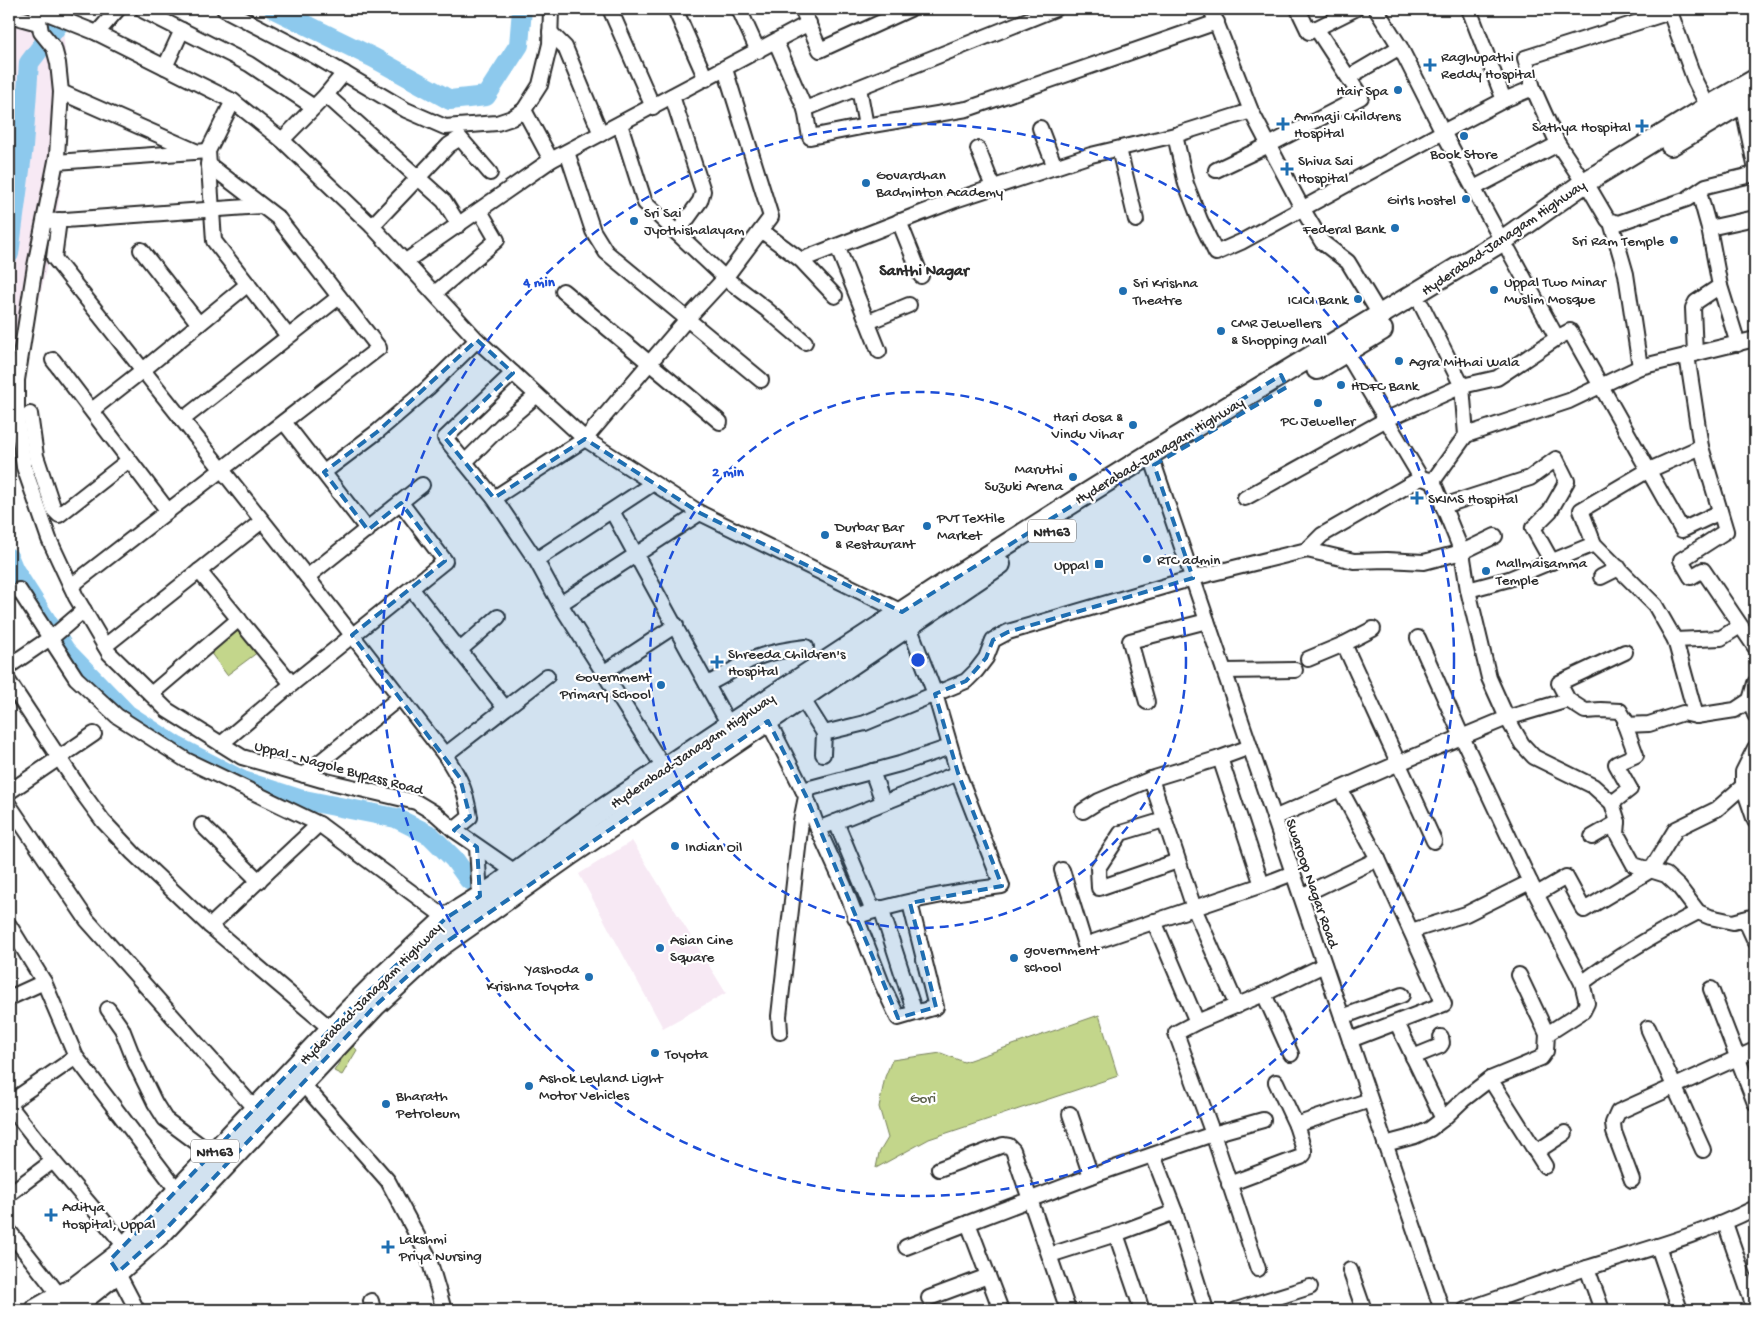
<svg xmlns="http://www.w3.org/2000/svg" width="1764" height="1319" viewBox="0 0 1764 1319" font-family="'Gochi Hand',sans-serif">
<rect width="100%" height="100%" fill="#fff"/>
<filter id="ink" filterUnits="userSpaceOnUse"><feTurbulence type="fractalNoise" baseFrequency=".02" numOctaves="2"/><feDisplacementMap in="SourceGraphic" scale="10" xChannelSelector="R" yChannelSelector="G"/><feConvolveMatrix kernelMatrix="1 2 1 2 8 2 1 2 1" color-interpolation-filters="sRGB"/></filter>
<g filter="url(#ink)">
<g fill="#f7e9f4">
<path d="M9,9H24L63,27L68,93L64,166L54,233L39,301L9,357Z"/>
<path d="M632,841L726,993L663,1028L579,874Z"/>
</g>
<g fill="#c3d68b" stroke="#77805b">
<path d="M240,629L258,652L227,675L210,652Z"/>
<path d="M1099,1015L1118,1076L929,1139L876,1168L879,1153L888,1138L879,1107L885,1077L892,1060L941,1053L964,1062Z"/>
<path d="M351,1044L357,1050L342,1075L334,1071Z"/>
</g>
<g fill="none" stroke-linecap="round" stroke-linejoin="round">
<g stroke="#8dc9ed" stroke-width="20">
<path d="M274,9L374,58L450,100L486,96L519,45L522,9"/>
<path d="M9,254L23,147L29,63L70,9"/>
<path d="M9,558L14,570L65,650L127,714L176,746L243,781L299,799L396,818L430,835L454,859L469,880"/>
</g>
<defs>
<g id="minor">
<path d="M37,9L41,32L54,48L58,63L61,92L57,156L35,266L17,380V418L24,467L49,539L76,597L109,653L167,710L242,757L322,780L416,802L436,814L454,830L515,872"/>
<path d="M37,9L97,33L233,101L282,140L372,226L477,340L585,439L700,513L902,612"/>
<path d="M142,9L144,11L249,64L314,107"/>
<path d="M224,9L315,56L406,110L445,127L497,123L512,118L524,110L540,85L550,44L551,9"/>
<path d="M610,9L653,107"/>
<path d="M675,9L706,79"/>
<path d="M739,9L758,51"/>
<path d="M802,9L820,50L910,9"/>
<path d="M1211,9L1251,111L1302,208L1322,242L1348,262L1380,315"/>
<path d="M1298,9L1309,32L1355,9"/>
<path d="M1376,9L1400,47L1443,132L1502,241"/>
<path d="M1469,9L1504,100"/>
<path d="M1669,9L1695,81L1708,107"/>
<path d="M9,15L38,23"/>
<path d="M550,32L565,47L601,134"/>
<path d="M97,33L118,9"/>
<path d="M776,42L805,109L810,137L866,126L967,109L1217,22"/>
<path d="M165,67L182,30"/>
<path d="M1349,77L1400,47"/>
<path d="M859,88L866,126"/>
<path d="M61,92L195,151"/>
<path d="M326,95L344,73"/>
<path d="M672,96L703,191L700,201L677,233"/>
<path d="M233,101L208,151L214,241L288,336"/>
<path d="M1742,103L1755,165"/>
<path d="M805,109L1055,9"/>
<path d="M524,110L551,160"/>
<path d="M620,124L645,203L725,278L766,309L805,342"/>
<path d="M1040,128L1055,167"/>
<path d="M1175,135L1186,184L1200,220L1216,253L1241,242L1443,132L1504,100L1533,88"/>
<path d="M282,140L326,95L444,201L459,225"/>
<path d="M978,149L993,187"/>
<path d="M1119,149L1136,220"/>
<path d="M567,152L593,231L606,252L761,380"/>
<path d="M56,162L208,151"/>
<path d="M1216,170L1269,145L1361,97L1316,28"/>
<path d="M1584,183L1558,144L1533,88L1525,58L1670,12"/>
<path d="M1474,188L1558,144"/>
<path d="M1591,191L1608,220L1618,223L1687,199L1706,186L1755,174"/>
<path d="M59,220L54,258L307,577L445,755C461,780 465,788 470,817L454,830"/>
<path d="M51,221L261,206"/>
<path d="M899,221L921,276"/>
<path d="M1611,222L1626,274L1640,367"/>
<path d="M372,226L449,145L460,138L490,173"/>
<path d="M1709,228L1755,218"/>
<path d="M762,231L801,260L955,200L1091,155L1175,135L1251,111"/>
<path d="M837,246L879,351"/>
<path d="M141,250L199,324"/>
<path d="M1509,251L1557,338L1570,331L1682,530L1720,512"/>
<path d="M801,260L835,296"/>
<path d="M406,261L551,160L809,23"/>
<path d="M1720,286L1738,344"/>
<path d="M563,291L720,422"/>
<path d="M435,293L497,240L480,211"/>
<path d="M1422,306L1462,386L1466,435L1433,481L1462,552L1468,590L1489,678L1507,718L1522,744L1534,757L1593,786L1612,803L1618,822L1617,834L1634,865L1666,875L1679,887L1698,912L1710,917L1733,922L1755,916"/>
<path d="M868,322L909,305"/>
<path d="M1346,352L1421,478L1433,481"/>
<path d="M1695,354L1693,308L1696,302L1720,286L1709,228L1699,192"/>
<path d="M1687,355L1701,447L1726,531L1681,560L1691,577L1703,570L1755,647"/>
<path d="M53,360L168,511"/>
<path d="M513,373L445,438L494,498L536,560L560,604L664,768"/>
<path d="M92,410L143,370L248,284"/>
<path d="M30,414L36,456L54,510L59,515L129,460"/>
<path d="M182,420L339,297"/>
<path d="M284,422L368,530"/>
<path d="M1466,435L1569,401L1640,367L1755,339"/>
<path d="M465,462L503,424L537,395"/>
<path d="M1154,465L1442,1310"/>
<path d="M324,472L377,432L428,388L477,340"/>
<path d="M494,498L585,439L687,319L725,278L771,217L725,69"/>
<path d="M1245,498L1385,420L1462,386L1497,378L1557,338"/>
<path d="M1443,506L1530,478L1556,459L1567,481L1550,511L1533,528L1552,562"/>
<path d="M612,511L729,725"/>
<path d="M1307,550L1322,535L1421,478"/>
<path d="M536,560L652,484"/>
<path d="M199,571L292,684"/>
<path d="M307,577L422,485"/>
<path d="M1601,577L1619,568"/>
<path d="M71,586L379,348L278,218L208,164"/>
<path d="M411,588L505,708"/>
<path d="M19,590L76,678L117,716L186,760L319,824L446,918"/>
<path d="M1468,590L1509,579L1594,544"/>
<path d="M560,604L700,513"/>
<path d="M1675,640L1721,638L1740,626"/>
<path d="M1344,644L1434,841"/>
<path d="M105,646L262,521"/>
<path d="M460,650L498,617"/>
<path d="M1308,659L1344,644L1373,629"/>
<path d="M9,666L56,634L84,610"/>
<path d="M1224,671L1295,670"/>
<path d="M603,673L676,625"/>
<path d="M9,682L81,791L103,821L133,853L210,926L331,1029"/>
<path d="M707,684C721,678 732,670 745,663C760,654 789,649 806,647"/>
<path d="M151,694L239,619"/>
<path d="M802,698L824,733"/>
<path d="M1568,700L1559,683L1625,652"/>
<path d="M1750,700L1755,715"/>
<path d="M1147,702L1130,641L1207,621"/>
<path d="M1696,716L1675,640L1655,605L1594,544L1581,510L1647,471L1701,447"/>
<path d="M768,721L806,796L818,829L844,886L882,984L898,1018L915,1013"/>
<path d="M221,744L292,684L445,561L401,503"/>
<path d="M823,754L824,733L865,723L935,694L909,626"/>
<path d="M445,755L547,676"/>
<path d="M1220,758L1262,885"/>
<path d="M872,771L883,802"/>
<path d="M304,775L399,698"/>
<path d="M1743,786L1755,821"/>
<path d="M1340,789L1378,859L1444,1004L1350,1040"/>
<path d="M803,790L900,764L950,747"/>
<path d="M9,792L94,734"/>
<path d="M1612,803L1630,789L1616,764L1636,755L1625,725"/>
<path d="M9,805L87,920L255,1109"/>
<path d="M1083,811L1099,801L1151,779"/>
<path d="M1274,818L1399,763L1507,718L1568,700L1585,711L1601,710L1620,711L1627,723L1625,725L1649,724L1683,713L1696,716L1735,710L1750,700L1755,683"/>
<path d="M1164,820L1121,833L1098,868L1099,888L1178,861"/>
<path d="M836,822L873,911"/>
<path d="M202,825L259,881"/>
<path d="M818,829L958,773"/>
<path d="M1592,837L1618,822"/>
<path d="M477,847L480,896"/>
<path d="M1062,870L1085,945L1262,885L1293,873"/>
<path d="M1537,894L1566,877L1584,910L1651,870L1676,829L1717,809L1743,786V772L1755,748"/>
<path d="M1301,896L1378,859"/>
<path d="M881,908L915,1013L936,1007L910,903"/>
<path d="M855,917C902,901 952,892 1002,886L958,773L935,694L966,681L976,671L986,658L993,640L1008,632L1193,578L1307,550L1354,561L1387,560L1424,562L1462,552L1495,536"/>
<path d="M1745,919L1755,941"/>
<path d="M1154,921L1197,1022"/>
<path d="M9,925L44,982L76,1057L177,1190"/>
<path d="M210,926L319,824"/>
<path d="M1411,931L1466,914L1530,882"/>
<path d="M1519,975L1547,1034"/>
<path d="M1582,983C1619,955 1657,933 1698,912"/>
<path d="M1711,989L1755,1103"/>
<path d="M1264,994L1291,1054"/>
<path d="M9,998L44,982"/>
<path d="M1237,1006L1194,908L1151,779L1220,758L1250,747"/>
<path d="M108,1009L122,1029L135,1062L155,1103L165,1119L212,1154"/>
<path d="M1342,1017L1402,995"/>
<path d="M1397,1023L1443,1119"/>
<path d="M1648,1028L1703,1150"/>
<path d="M780,1032L779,1016L781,998L801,821L806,797"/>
<path d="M1413,1057L1440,1046L1442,1043L1441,1037"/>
<path d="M1490,1079L1545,1166"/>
<path d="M1276,1082L1296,1125L1370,1100"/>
<path d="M302,1083L388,1181L428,1256L444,1310"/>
<path d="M9,1103L76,1057"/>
<path d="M9,1105L53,1161L125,1246"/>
<path d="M1070,1114L1091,1176"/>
<path d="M1385,1144L1415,1136L1430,1129L1443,1119L1464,1099L1490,1079L1541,1058L1546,1051L1547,1034L1583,1011L1587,1003L1582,983L1530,882L1462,737L1418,638"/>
<path d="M1536,1152L1565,1133"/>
<path d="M1153,1155L1175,1212L1206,1310"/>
<path d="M939,1169L1003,1145L1009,1146L1013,1150L1068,1310"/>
<path d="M1632,1180L1614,1132L1613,1123L1618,1112L1755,1050"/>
<path d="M1229,1184L1301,1157L1304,1154V1150L1296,1125"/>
<path d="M9,1194L53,1161"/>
<path d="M1725,1223L1755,1310"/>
<path d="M9,1231L60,1296"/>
<path d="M1116,1234L1142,1310"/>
<path d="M1658,1246L1680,1310"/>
<path d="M906,1247L968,1223"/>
<path d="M1050,1255L1116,1234L1175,1212"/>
<path d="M113,1264L137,1310"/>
<path d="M1587,1268L1602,1310"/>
<path d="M1258,1269L1213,1134L1176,1033L1197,1022L1264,994L1324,965"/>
<path d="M1350,1270L1364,1310"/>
<path d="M929,1298L988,1276"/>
<path d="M371,1301L373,1310"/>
<path d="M1001,1310L968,1223L1097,1174L1213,1134L1263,1120"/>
<path d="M1236,1310L1310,1287"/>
<path d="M1465,1310C1506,1296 1546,1281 1587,1268C1644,1250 1702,1235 1755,1208"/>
</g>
<g id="highway">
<path d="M1671,145L1755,95"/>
<path d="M1317,369L1382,330"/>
<path d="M35,1310L74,1288L116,1256L347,1012L383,976L446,918L494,888L591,817L729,725L958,575L1075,501L1165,445L1502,241L1584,183L1708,107L1755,80"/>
<path d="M70,1310L118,1272L163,1232L375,1006L439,947L571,854L1000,564"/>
</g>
</defs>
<use href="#minor" stroke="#2b2b2b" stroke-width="18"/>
<use href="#highway" stroke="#2b2b2b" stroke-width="24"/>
<use href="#minor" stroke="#fff" stroke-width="14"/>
<use href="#highway" stroke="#fff" stroke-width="20"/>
</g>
</g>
<path fill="#1f6fb2" fill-opacity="0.2" stroke="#1f6fb2" stroke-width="4" stroke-dasharray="10 6" stroke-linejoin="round" d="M477,340L513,373L445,438L494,498L585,439L700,513L902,612L1281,375L1287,387L1154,465L1193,578L1008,632L993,640L986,658L966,681L935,694L958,773L1002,886L910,903L936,1007L898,1018L806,796L768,721L439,947L375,1006L163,1232L118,1272L110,1260L347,1012L446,918L480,896L477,847L454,830L470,817L460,778L352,635L445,561L401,503L368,530L324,472L377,432Z"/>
<g fill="none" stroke="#1d4ed8" stroke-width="2.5" stroke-dasharray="9 6">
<circle cx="918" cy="660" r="268"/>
<circle cx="918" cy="660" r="536"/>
</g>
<g fill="#1f6fb2" stroke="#fff" stroke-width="2">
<path d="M1427.5 57.5h5v5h5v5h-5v5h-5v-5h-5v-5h5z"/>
<circle cx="1398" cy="90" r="5"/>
<path d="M1280.5 116.5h5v5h5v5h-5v5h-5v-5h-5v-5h5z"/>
<path d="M1639.5 118.5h5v5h5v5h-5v5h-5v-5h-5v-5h5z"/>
<circle cx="1464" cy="136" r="5"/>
<path d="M1284.5 161.5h5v5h5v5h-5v5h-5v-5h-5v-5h5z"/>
<circle cx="866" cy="183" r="5"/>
<circle cx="1466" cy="199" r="5"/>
<circle cx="634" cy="221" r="5"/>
<circle cx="1395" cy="228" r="5"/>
<circle cx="1674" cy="240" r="5"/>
<circle cx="1494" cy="290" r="5"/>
<circle cx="1123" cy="291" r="5"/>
<circle cx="1358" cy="299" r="5"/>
<circle cx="1221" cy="331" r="5"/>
<circle cx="1399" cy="361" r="5"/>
<circle cx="1341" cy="385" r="5"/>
<circle cx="1318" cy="403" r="5"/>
<circle cx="1133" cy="425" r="5"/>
<circle cx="1073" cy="477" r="5"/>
<path d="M1414.5 490.5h5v5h5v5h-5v5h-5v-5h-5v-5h5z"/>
<circle cx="927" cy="526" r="5"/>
<circle cx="825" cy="535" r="5"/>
<circle cx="1147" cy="559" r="5"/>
<rect x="1094" y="559" width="10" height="10" rx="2.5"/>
<circle cx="1486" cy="571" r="5"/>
<path d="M714.5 654.5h5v5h5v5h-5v5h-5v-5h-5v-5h5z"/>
<circle cx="661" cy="685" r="5"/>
<circle cx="675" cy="846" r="5"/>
<circle cx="660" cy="948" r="5"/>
<circle cx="1014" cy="958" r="5"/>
<circle cx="589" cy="977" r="5"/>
<circle cx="655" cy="1053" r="5"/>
<circle cx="529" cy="1086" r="5"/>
<circle cx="386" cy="1104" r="5"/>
<path d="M48.5 1207.5h5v5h5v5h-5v5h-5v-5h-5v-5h5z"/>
<path d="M385.5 1239.5h5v5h5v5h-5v5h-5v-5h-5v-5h5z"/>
</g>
<g text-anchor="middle" stroke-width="4.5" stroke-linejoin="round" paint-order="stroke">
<g fill="#fff" stroke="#6b6b6b" stroke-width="1">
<rect x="1028" y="519.5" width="48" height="23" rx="4"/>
<rect x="191" y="1139.5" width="48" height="23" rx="4"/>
</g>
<g font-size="14" font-weight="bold" fill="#2b2b2b">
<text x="1052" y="536">NH163</text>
<text x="215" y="1156">NH163</text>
</g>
<g font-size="15" fill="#2b2b2b" stroke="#fff" text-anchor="start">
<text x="1441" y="61">Raghupathi<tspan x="1441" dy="17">Reddy Hospital</tspan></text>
<text x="1388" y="95" text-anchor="end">Hair Spa</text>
<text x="1294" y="120">Ammaji Childrens<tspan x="1294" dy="17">Hospital</tspan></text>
<text x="1631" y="131" text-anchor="end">Sathya Hospital</text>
<text x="1464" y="158" text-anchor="middle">Book Store</text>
<text x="1298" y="165">Shiva Sai<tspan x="1298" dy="17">Hospital</tspan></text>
<text x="876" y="179">Govardhan<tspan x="876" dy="17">Badminton Academy</tspan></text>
<text x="1456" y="204" text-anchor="end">Girls hostel</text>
<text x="644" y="217">Sri Sai<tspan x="644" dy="17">Jyothishalayam</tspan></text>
<text x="1385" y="233" text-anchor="end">Federal Bank</text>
<text x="1664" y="245" text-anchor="end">Sri Ram Temple</text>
<text x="1504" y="286">Uppal Two Minar<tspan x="1504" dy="17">Muslim Mosque</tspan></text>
<text x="1133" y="287">Sri Krishna<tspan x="1133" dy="17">Theatre</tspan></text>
<text x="1348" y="304" text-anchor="end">ICICI Bank</text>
<text x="1231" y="327">CMR Jewellers<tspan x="1231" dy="17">&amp; Shopping Mall</tspan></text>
<text x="1409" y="366">Agra Mithai Wala</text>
<text x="1351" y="390">HDFC Bank</text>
<text x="1123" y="421" text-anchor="end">Hari dosa &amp;<tspan x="1123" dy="17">Vindu Vihar</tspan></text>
<text x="1318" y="425" text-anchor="middle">PC Jeweller</text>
<text x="1063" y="473" text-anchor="end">Maruthi<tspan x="1063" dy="17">Suzuki Arena</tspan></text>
<text x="1428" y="503">SKIMS Hospital</text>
<text x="937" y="522">PVT Textile<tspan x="937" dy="17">Market</tspan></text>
<text x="835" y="531">Durbar Bar<tspan x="835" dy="17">&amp; Restaurant</tspan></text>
<text x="1157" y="564">RTC admin</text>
<text x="1496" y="567">Mallmaisamma<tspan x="1496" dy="17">Temple</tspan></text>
<text x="1089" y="569" text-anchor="end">Uppal</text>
<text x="728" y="658">Shreeda Children's<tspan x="728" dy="17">Hospital</tspan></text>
<text x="651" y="681" text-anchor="end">Government<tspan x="651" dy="17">Primary School</tspan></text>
<text x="685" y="851">Indian Oil</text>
<text x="670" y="944">Asian Cine<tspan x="670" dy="17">Square</tspan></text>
<text x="1024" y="954">government<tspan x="1024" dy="17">school</tspan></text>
<text x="579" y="973" text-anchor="end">Yashoda<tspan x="579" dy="17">Krishna Toyota</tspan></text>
<text x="665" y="1058">Toyota</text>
<text x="539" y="1082">Ashok Leyland Light<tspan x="539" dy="17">Motor Vehicles</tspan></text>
<text x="396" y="1100">Bharath<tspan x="396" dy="17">Petroleum</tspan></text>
<text x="62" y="1211">Aditya<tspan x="62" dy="17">Hospital, Uppal</tspan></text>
<text x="399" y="1243">Lakshmi<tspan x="399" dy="17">Priya Nursing</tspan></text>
</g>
<g font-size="15" fill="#2b2b2b" stroke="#fff">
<text transform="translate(1503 237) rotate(-34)" y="5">Hyderabad-Janagam Highway</text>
<text transform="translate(1159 450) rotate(-31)" y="5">Hyderabad-Janagam Highway</text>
<text transform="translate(692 750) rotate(-34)" y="5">Hyderabad-Janagam Highway</text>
<text transform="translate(339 767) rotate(15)" y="5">Uppal - Nagole Bypass Road</text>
<text transform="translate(1313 883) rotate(71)" y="5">Swaroop Nagar Road</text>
<text transform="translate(370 993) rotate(-45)" y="5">Hyderabad-Janagam Highway</text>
</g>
<g font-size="15" fill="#595e48" stroke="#fff">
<text x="923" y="1102">Gori</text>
</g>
<g font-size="16" font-weight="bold" fill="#2b2b2b" stroke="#fff">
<text x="924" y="275">Santhi Nagar</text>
</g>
</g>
<circle cx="918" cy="660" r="8" fill="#1d4ed8" stroke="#fff" stroke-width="2.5"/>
<g font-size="15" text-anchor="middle" font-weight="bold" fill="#1d4ed8" stroke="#fff" stroke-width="4.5" stroke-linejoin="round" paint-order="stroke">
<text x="539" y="286">4 min</text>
<text x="728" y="476">2 min</text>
</g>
<rect width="1764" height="1319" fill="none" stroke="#fff" stroke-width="30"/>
<rect x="15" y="15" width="1734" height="1289" fill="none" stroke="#2b2b2b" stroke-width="2" filter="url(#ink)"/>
</svg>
